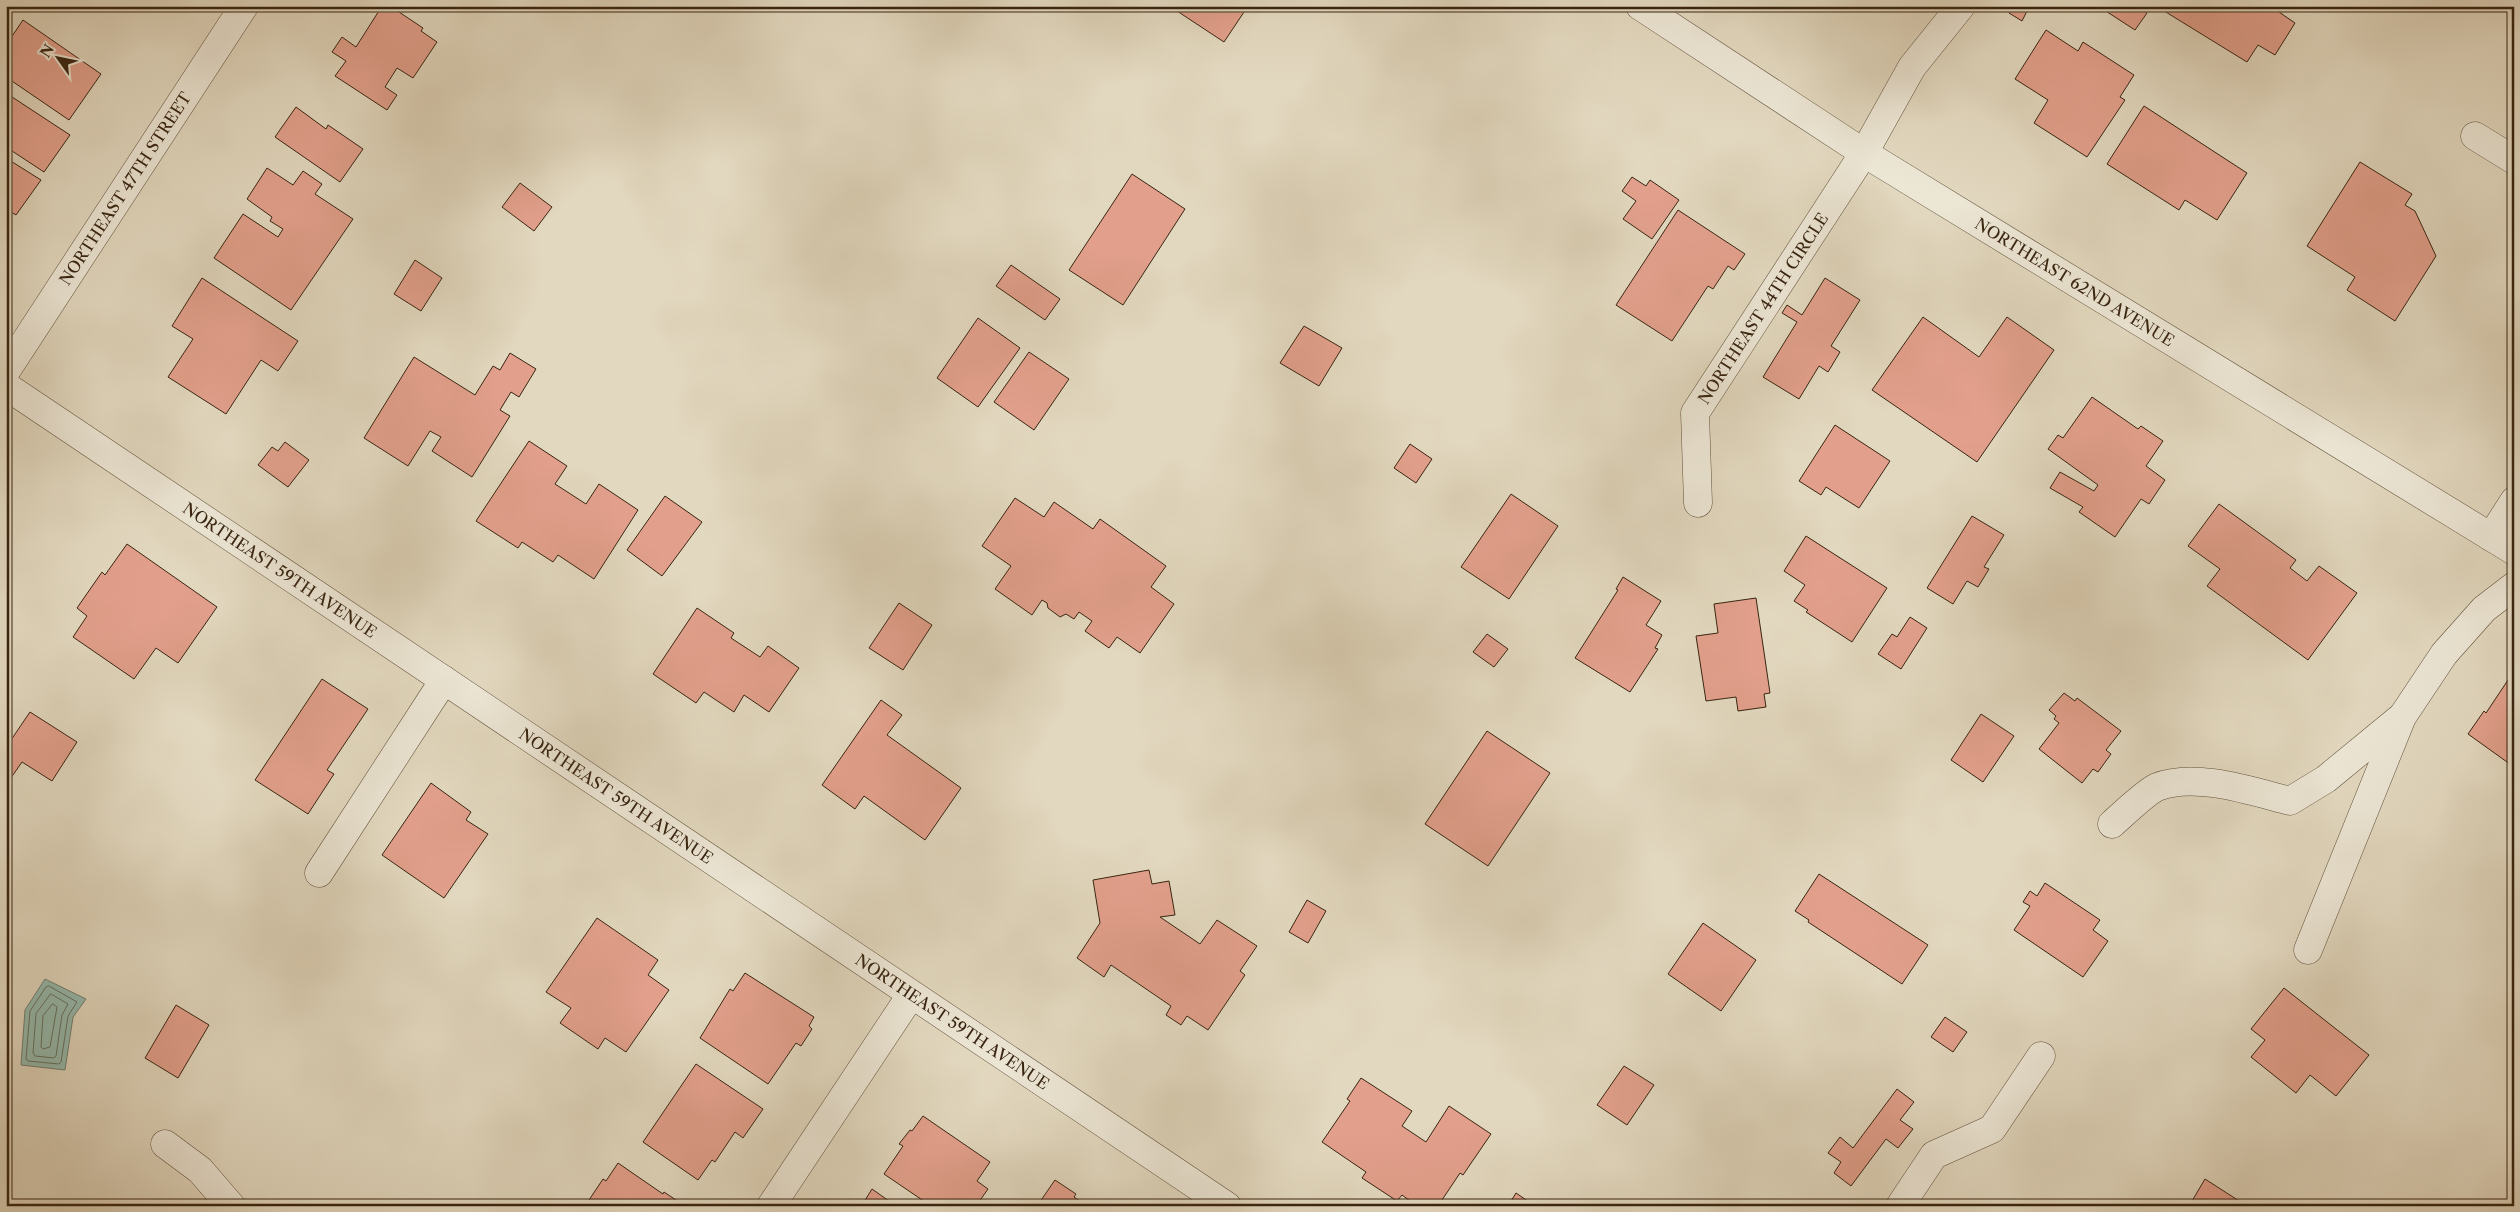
<svg xmlns="http://www.w3.org/2000/svg" width="2520" height="1212" viewBox="0 0 2520 1212" font-family="'Libre Caslon Text',serif">
<rect width="100%" height="100%" fill="#e2d8bf"/>
<filter id="stains"><feTurbulence type="fractalNoise" baseFrequency=".004" numOctaves="4"/><feColorMatrix values="0 0 0 0 .2 0 0 0 0 .09 0 0 0 0 .02 0 0 0 .5 -.17"/></filter>
<radialGradient id="worn" r=".72"><stop offset=".6" stop-color="#630" stop-opacity="0"/><stop offset="1" stop-color="#630" stop-opacity=".3"/></radialGradient>
<path fill="#95baae" stroke="#707e6f" d="M45,979L86,999L73,1017L65,1070L21,1065L25,1010Z"/>
<g fill="none" stroke-linecap="round" stroke-linejoin="round">
<g stroke="#667060" stroke-width="1">
<path d="M49,986L77,1002L68,1016L61,1062L59,1064L28,1061L26,1059L30,1011L46,987Z"/>
<path d="M51,994L68,1004L62,1015L56,1056L54,1058L35,1056L33,1053L36,1014Z"/>
<path d="M53,1004L57,1007L50,1047L43,1049L41,1047L43,1016Z"/>
</g>
</g>
<g fill="#e2a08c" stroke="#382511">
<path d="M382,6H390L423,28L421,31L437,42L413,78L397,68L385,87L397,95L387,110L335,76L346,61L332,52L342,37L356,47Z"/>
<path d="M1180,6H1248L1224,42L1177,11Z"/>
<path d="M2013,6H2036L2032,11L2028,9L2022,21L2009,13Z"/>
<path d="M2098,6H2135L2147,13L2135,30Z"/>
<path d="M2156,6H2283L2279,12L2295,23L2275,55L2258,45L2247,62Z"/>
<path d="M23,20L101,74L69,120L6,77V45Z"/>
<path d="M2046,30L2078,51L2083,42L2134,75L2120,97L2125,100L2087,157L2034,123L2048,100L2015,79Z"/>
<path d="M6,93L70,135L44,172L6,147Z"/>
<path d="M2144,106L2247,173L2217,220L2185,200L2179,210L2107,164Z"/>
<path d="M296,107L326,129L328,125L363,149L340,182L275,137Z"/>
<path d="M6,158L41,180L16,215L6,209Z"/>
<path d="M2360,162L2412,194L2405,205L2415,211L2436,256L2395,321L2347,290L2355,277L2307,246Z"/>
<path d="M267,168L293,185L303,171L322,184L315,194L353,219L291,310L214,258L243,214L278,237L283,229L270,221L272,217L247,199Z"/>
<path d="M1132,174L1185,209L1123,305L1069,270Z"/>
<path d="M1632,177L1646,186L1650,180L1679,200L1652,239L1623,219L1636,201L1622,191Z"/>
<path d="M520,183L552,207L534,231L502,207Z"/>
<path d="M1678,210L1745,254L1734,270L1728,266L1713,289L1708,286L1672,341L1616,305Z"/>
<path d="M415,260L442,278L421,311L394,294Z"/>
<path d="M1011,265L1060,299L1045,320L996,286Z"/>
<path d="M202,278L298,341L278,371L261,360L226,414L168,377L193,339L172,326Z"/>
<path d="M1825,278L1860,300L1831,346L1840,352L1828,372L1819,366L1799,399L1763,377L1797,322L1782,313L1787,305L1802,315Z"/>
<path d="M1923,317L1979,357L2007,317L2054,350L1977,462L1872,390Z"/>
<path d="M978,318L1020,348L978,407L937,378Z"/>
<path d="M1304,326L1342,348L1319,386L1280,363Z"/>
<path d="M1029,352L1069,379L1034,430L994,402Z"/>
<path d="M510,353L536,369L519,397L511,392L500,410L510,416L472,477L432,451L441,437L430,431L408,466L364,438L414,357L475,395L493,366L500,370Z"/>
<path d="M2092,397L2138,429L2141,426L2163,441L2146,466L2165,480L2149,504L2141,499L2115,537L2079,512L2083,507L2050,488L2060,472L2094,491L2098,485L2048,449L2058,435L2063,438Z"/>
<path d="M1835,425L1890,461L1859,508L1826,487L1821,495L1799,481Z"/>
<path d="M529,441L567,466L555,484L586,504L599,484L638,510L594,579L558,555L553,562L522,542L518,548L476,521Z"/>
<path d="M285,442L309,460L288,487L258,465L272,447L278,451Z"/>
<path d="M1410,444L1432,459L1416,483L1394,468Z"/>
<path d="M1511,494L1558,526L1509,599L1461,567Z"/>
<path d="M665,496L702,522L662,576L627,550Z"/>
<path d="M1015,498L1044,517L1054,502L1093,529L1100,519L1166,566L1151,587L1174,604L1140,653L1117,637L1109,648L1085,631L1092,621L1079,612L1074,619L1066,614L1060,617L1048,608L1047,603L1042,600L1032,615L995,589L1011,566L982,546Z"/>
<path d="M2219,504L2296,560L2290,568L2307,581L2319,566L2357,593L2308,660L2207,586L2220,569L2188,546Z"/>
<path d="M1972,516L2004,535L1984,567L1989,569L1978,587L1967,581L1953,604L1927,588Z"/>
<path d="M1806,536L1887,588L1852,642L1806,612L1808,610L1794,601L1805,585L1784,571Z"/>
<path d="M127,544L217,607L178,663L156,648L134,679L73,637L87,616L77,608L102,572L105,575Z"/>
<path d="M1623,577L1661,601L1646,625L1662,635L1655,648L1658,649L1630,692L1575,658L1618,590L1616,589Z"/>
<path d="M1756,598L1770,693L1764,694L1766,707L1738,711L1736,697L1706,701L1696,636L1718,633L1714,604Z"/>
<path d="M899,603L932,625L903,670L869,648Z"/>
<path d="M697,608L734,633L731,638L760,657L768,646L799,668L769,712L744,695L734,712L704,692L696,703L653,674Z"/>
<path d="M1910,617L1927,628L1901,669L1878,654L1892,634L1897,637Z"/>
<path d="M1487,634L1508,649L1494,667L1473,652Z"/>
<path d="M2514,671V767L2468,734L2484,711L2486,713Z"/>
<path d="M322,679L368,709L327,770L334,774L308,814L255,780Z"/>
<path d="M2064,693L2075,701L2077,698L2121,731L2106,750L2111,754L2098,772L2093,769L2082,783L2039,749L2059,723L2054,719L2056,716L2049,710Z"/>
<path d="M881,700L902,715L887,735L961,788L925,840L864,796L855,809L822,785Z"/>
<path d="M30,712L77,742L52,781L22,762L6,785V737L11,740Z"/>
<path d="M1981,714L2014,736L1983,782L1951,760Z"/>
<path d="M1487,731L1550,773L1488,866L1425,824Z"/>
<path d="M431,783L471,812L466,820L488,834L444,898L382,855Z"/>
<path d="M1149,870L1152,884L1169,881L1175,915L1160,917L1200,944L1217,920L1257,946L1240,971L1245,975L1208,1030L1187,1016L1181,1025L1166,1015L1171,1006L1111,965L1104,977L1077,958L1100,923L1093,880Z"/>
<path d="M1819,874L1928,945L1902,984L1808,922L1809,920L1795,911Z"/>
<path d="M2045,883L2100,920L2093,930L2108,941L2083,977L2014,930L2030,906L2023,902L2030,891L2037,896Z"/>
<path d="M1307,900L1326,911L1308,943L1289,932Z"/>
<path d="M597,918L658,960L648,975L669,990L626,1052L605,1038L598,1049L560,1023L571,1008L546,992Z"/>
<path d="M1703,923L1756,960L1721,1011L1668,974Z"/>
<path d="M745,973L814,1017L809,1026L812,1029L801,1046L796,1043L768,1084L700,1038L730,989L733,991Z"/>
<path d="M2284,988L2369,1055L2336,1096L2310,1075L2296,1093L2251,1057L2265,1040L2251,1029Z"/>
<path d="M176,1005L209,1025L178,1078L145,1058Z"/>
<path d="M1945,1017L1967,1032L1953,1052L1931,1037Z"/>
<path d="M696,1064L763,1109L743,1138L735,1132L715,1162L712,1160L698,1180L643,1142Z"/>
<path d="M1624,1066L1654,1085L1627,1125L1597,1105Z"/>
<path d="M1361,1078L1412,1111L1402,1126L1426,1142L1449,1106L1491,1134L1463,1175L1460,1173L1438,1206H1417L1402,1195L1397,1201L1362,1178L1366,1172L1322,1142L1350,1101L1347,1099Z"/>
<path d="M1897,1089L1914,1102L1900,1120L1913,1129L1898,1148L1886,1139L1851,1186L1834,1173L1841,1162L1828,1153L1840,1137L1853,1148Z"/>
<path d="M923,1116L990,1162L977,1181L988,1189L976,1206H931L884,1174L903,1146L899,1144L910,1130L912,1131Z"/>
<path d="M618,1163L663,1194L664,1192L685,1206H589L587,1203L603,1179L606,1181Z"/>
<path d="M2205,1179L2247,1206H2189Z"/>
<path d="M1055,1180L1076,1194L1074,1197L1087,1206H1037Z"/>
<path d="M872,1189L896,1206H857L859,1203L862,1205Z"/>
<path d="M1516,1193L1535,1206H1508Z"/>
</g>
<g fill="none" stroke-linecap="round" stroke-linejoin="round">
<defs>
<g id="minor">
<path id="s1" d="M1640,6L1864,153L2514,551"/>
<path d="M2475,136L2514,160"/>
<path id="s2" d="M6,371L244,6"/>
<path id="s3" d="M6,386L1227,1206"/>
<path id="s4" d="M1698,503L1695,413L1864,153L1912,67L1961,6"/>
<path d="M2491,537L2514,501"/>
<path d="M2112,824C2122,815 2146,792 2157,787C2195,772 2251,791 2290,801L2326,779L2399,719"/>
<path d="M319,873L444,680"/>
<path d="M2308,950L2402,717L2444,654L2484,609L2514,586"/>
<path d="M165,1144L200,1170L231,1206"/>
<path d="M771,1206L911,995"/>
<path d="M1900,1206L1934,1155L1992,1129L2041,1056"/>
</g>
</defs>
<use href="#minor" stroke="#62523c" stroke-width="29"/>
<use href="#minor" stroke="#ece6d5" stroke-width="28"/>
</g>
<g text-anchor="middle" stroke-width="5" stroke-linejoin="round" paint-order="stroke">
<g font-size="16" fill="#382511" stroke="#ece6d5">
<text dy="6" stroke="none"><textPath href="#s2" startOffset="218">NORTHEAST 47TH STREET</textPath></text>
<text dy="6" stroke="none"><textPath href="#s1" startOffset="515">NORTHEAST 62ND AVENUE</textPath></text>
<text dy="6" stroke="none"><textPath href="#s4" startOffset="215">NORTHEAST 44TH CIRCLE</textPath></text>
<text dy="6" stroke="none"><textPath href="#s3" startOffset="330">NORTHEAST 59TH AVENUE</textPath></text>
<text dy="6" stroke="none"><textPath href="#s3" startOffset="735">NORTHEAST 59TH AVENUE</textPath></text>
<text dy="6" stroke="none"><textPath href="#s3" startOffset="1140">NORTHEAST 59TH AVENUE</textPath></text>
</g>
</g>
<rect width="2520" height="1212" fill="none" stroke="#e2d8bf" stroke-width="25"/>
<rect x="8" y="8" width="2505" height="1197" fill="none" stroke="#382511" stroke-width="2.5"/>
<rect x="12" y="12" width="2495" height="1187" fill="none" stroke="#382511"/>
<g transform="translate(58 58) rotate(303)" stroke="#ece6d5" stroke-width="4" paint-order="stroke">
<path d="M0-4L9 19L0 12L-9 19Z" fill="#382511"/>
<text y="-8" font-size="14" font-weight="bold" text-anchor="middle" fill="#382511">N</text>
</g>
<rect width="100%" height="100%" filter="url(#stains)"/>
<rect width="100%" height="100%" fill="url(#worn)"/>
</svg>
